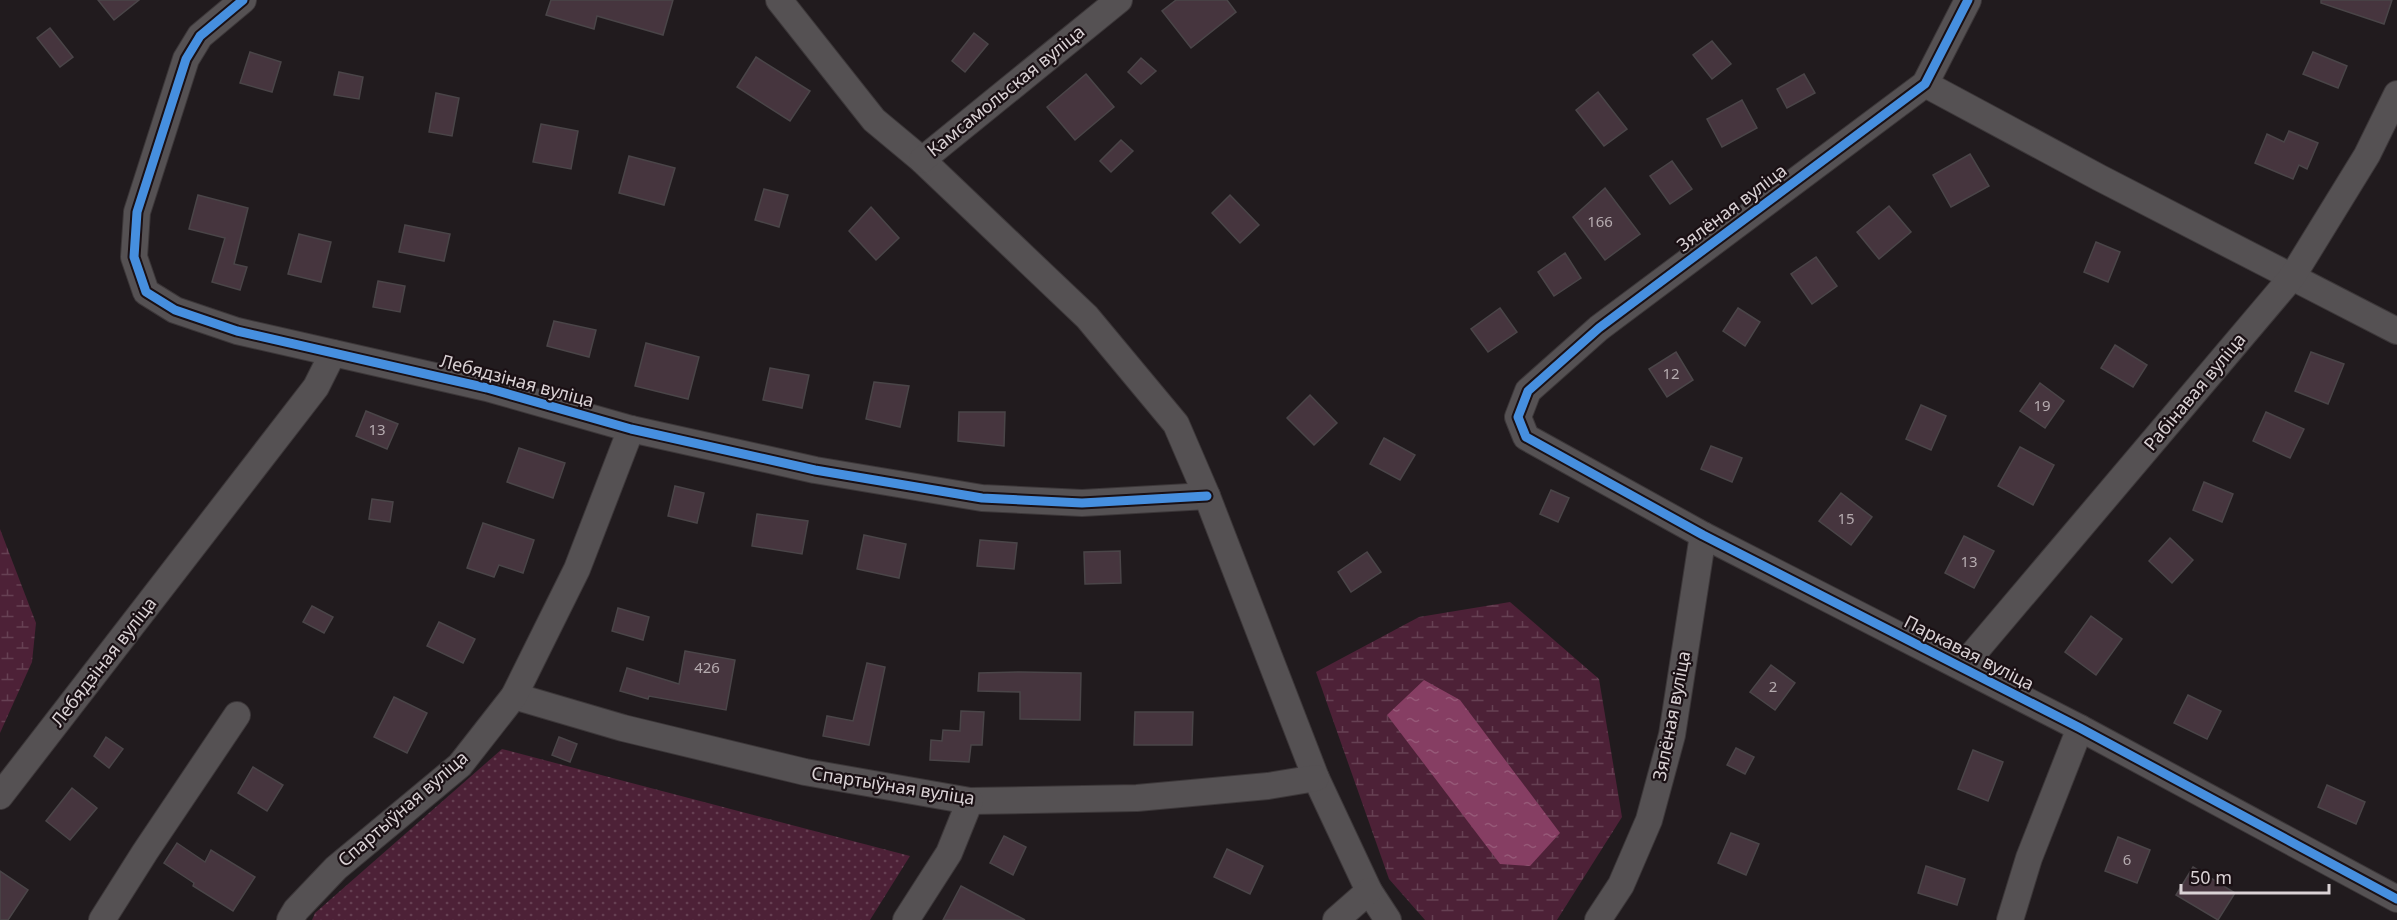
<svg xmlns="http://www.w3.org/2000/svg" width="2397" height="920" viewBox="0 0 2397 920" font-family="'Noto Sans',sans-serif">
<defs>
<pattern id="grass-dots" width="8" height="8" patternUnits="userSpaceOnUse" patternTransform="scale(1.5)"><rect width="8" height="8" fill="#4d2137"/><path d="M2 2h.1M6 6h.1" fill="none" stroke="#664053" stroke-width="1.8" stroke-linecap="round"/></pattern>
<pattern id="wetland-marsh" width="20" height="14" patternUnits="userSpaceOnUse" patternTransform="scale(1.5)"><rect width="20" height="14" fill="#4d2137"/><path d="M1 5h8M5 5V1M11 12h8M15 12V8" fill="none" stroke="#664053"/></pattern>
<pattern id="water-ripples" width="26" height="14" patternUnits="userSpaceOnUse" patternTransform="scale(1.5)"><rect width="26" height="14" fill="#863e63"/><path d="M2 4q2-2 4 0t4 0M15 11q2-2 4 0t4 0" fill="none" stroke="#965978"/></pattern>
</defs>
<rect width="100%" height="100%" fill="#211b1e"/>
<path fill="url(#grass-dots)" d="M502,749L910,856L870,920H312L315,913Z"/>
<g fill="url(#wetland-marsh)">
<path d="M0,529L36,623L32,662L0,733Z"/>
<path d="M1510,602L1599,679L1622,817L1557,920H1425L1389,879L1316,672L1419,617Z"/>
</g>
<path fill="url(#water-ripples)" d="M1424,680L1460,700L1560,833L1530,866L1500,864L1387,715Z"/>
<g fill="#46353e" stroke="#4a4548" stroke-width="1.5">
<path d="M98,0H139L114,20Z"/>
<path d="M551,0H673L663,35L597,16L594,29L546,15Z"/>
<path d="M1176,0H1227L1236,12L1191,48L1162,11Z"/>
<path d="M2321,0H2392L2384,24L2321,3Z"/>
<path d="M50,28L73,57L60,67L37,38Z"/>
<path d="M974,33L988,44L965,72L952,61Z"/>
<path d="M1712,41L1731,64L1712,79L1693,55Z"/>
<path d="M250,52L281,62L272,92L240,83Z"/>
<path d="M2313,52L2347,66L2338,88L2303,74Z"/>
<path d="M756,57L810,91L790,121L737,87Z"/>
<path d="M1141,58L1156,71L1141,84L1128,72Z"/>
<path d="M339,72L363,77L359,99L334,95Z"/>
<path d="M1086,74L1114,107L1075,140L1047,107Z"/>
<path d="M1804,74L1815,93L1787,108L1777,89Z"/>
<path d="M1598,92L1627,129L1604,146L1576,110Z"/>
<path d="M436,93L459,98L452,136L429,132Z"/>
<path d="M1742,100L1757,128L1722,147L1707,119Z"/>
<path d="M541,124L578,131L571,169L533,162Z"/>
<path d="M2289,131L2318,143L2307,169L2299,165L2293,179L2255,163L2267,134L2284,142Z"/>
<path d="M1121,140L1133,151L1111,172L1100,161Z"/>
<path d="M1970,154L1989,186L1951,207L1933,175Z"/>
<path d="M629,156L675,168L664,205L619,193Z"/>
<path d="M1672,161L1692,189L1670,204L1650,176Z"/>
<path d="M1605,188L1640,234L1605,260L1573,217Z"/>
<path d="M764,189L788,195L779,227L755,220Z"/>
<path d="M198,195L248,208L234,264L247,267L240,290L212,282L225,238L189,229Z"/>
<path d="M1230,195L1259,225L1240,243L1212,213Z"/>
<path d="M1889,206L1911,232L1879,259L1857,232Z"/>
<path d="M871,207L899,238L876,260L849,231Z"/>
<path d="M405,225L450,234L444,261L399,252Z"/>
<path d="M299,234L331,242L321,282L288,274Z"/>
<path d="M2096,242L2120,252L2108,282L2084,272Z"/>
<path d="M1565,253L1581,278L1554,296L1538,272Z"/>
<path d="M1816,257L1837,286L1812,304L1791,274Z"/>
<path d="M378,281L405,286L400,312L373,307Z"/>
<path d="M1500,308L1517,332L1488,352L1471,329Z"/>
<path d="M1738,308L1760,322L1745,346L1723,331Z"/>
<path d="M554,321L596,330L589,357L547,346Z"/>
<path d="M646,343L699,357L688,399L635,386Z"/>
<path d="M2115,345L2147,365L2133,387L2101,368Z"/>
<path d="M1676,352L1693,380L1667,397L1649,369Z"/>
<path d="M2311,352L2344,364L2328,404L2295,391Z"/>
<path d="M770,368L809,375L802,408L763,400Z"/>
<path d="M874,382L909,386L900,427L866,419Z"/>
<path d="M2040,383L2064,401L2045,428L2020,411Z"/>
<path d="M1310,395L1337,423L1314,445L1287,418Z"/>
<path d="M1921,405L1946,416L1931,450L1906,439Z"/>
<path d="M366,411L398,424L387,449L356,436Z"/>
<path d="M959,412H1005L1004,446L958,441Z"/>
<path d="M2266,412L2304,429L2290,458L2253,441Z"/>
<path d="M1384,438L1415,455L1400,480L1370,464Z"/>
<path d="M1711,446L1742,458L1732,482L1701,469Z"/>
<path d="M2020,447L2054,465L2033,505L1998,486Z"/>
<path d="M519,448L565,463L553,498L507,482Z"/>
<path d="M2204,482L2233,494L2222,522L2193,510Z"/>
<path d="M675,486L704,493L697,523L668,516Z"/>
<path d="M1551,490L1569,498L1558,522L1540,514Z"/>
<path d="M1841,493L1872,517L1851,545L1819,521Z"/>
<path d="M372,499L393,502L390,522L369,519Z"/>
<path d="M757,514L808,521L802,554L752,546Z"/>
<path d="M483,523L534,540L523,573L499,565L494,577L467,568Z"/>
<path d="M864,535L906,544L899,578L857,569Z"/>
<path d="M1964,536L1994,551L1974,588L1945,573Z"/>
<path d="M2170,538L2193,560L2172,583L2149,561Z"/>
<path d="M980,540L1017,543L1014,569L977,566Z"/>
<path d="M1120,551L1121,583L1085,584L1084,552Z"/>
<path d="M1367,552L1381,572L1351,592L1338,572Z"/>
<path d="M312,606L333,617L324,633L303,622Z"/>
<path d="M618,608L649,617L643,640L612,631Z"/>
<path d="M2091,616L2122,639L2096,675L2065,652Z"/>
<path d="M439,622L475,639L463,663L427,646Z"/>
<path d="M685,651L735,660L726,710L649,696L648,699L620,691L627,668L679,684Z"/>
<path d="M867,663L885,667L869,745L823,736L827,716L853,721Z"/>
<path d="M1771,665L1795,683L1775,710L1750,692Z"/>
<path d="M1020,672L1081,673L1080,720L1020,719V692L978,691L979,673Z"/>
<path d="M2188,695L2221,711L2207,739L2174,723Z"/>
<path d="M394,697L427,713L407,753L374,737Z"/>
<path d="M961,711L984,712L982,745H971L969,762L930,760L931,740L942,741L943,730L960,731Z"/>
<path d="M1135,712H1193L1192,745H1134Z"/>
<path d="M106,737L123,749L109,768L94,756Z"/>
<path d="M559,737L577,744L570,762L552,755Z"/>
<path d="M1736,748L1754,757L1745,774L1727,765Z"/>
<path d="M1973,750L2003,762L1988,801L1958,789Z"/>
<path d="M253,767L283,785L267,811L238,793Z"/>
<path d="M2327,785L2365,802L2356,824L2318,807Z"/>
<path d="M72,788L97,808L70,840L46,821Z"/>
<path d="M1731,833L1759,844L1746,875L1718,863Z"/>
<path d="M1004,836L1026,847L1013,875L990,863Z"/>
<path d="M2118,837L2150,850L2137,883L2105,871Z"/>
<path d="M177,843L205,862L211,850L255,877L233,911L193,886L194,883L164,863Z"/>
<path d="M1227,849L1263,866L1250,894L1214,877Z"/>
<path d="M1926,866L1965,879L1957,905L1918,893Z"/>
<path d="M2193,867L2235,893L2218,920L2176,895Z"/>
<path d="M0,871L28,890L8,920H0Z"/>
<path d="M961,886L1025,920H943Z"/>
</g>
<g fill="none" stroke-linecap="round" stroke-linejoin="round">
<defs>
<g id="minor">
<path d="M243,0L200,36L186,59L137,212L134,257L146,292L175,310L237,331L487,388L631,429L815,470L982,498L1082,503L1207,496"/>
<path d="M779,0L874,120L922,160L1087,317L1176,424L1207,496L1316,778L1369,891L1388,920"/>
<path d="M1968,0L1925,84L1599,328L1528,391L1518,417L1526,437L1703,535L2080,728L2397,899"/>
<path d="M1925,84L2100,178L2397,331"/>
<path d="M922,160L1119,0"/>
<path d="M1962,667L2292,277L2367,155L2397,94"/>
<path d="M514,696L623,728L805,772L970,801L1137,798L1268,786L1316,778"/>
<path d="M0,796L316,387L333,353"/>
<path d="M102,920L145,852L237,715"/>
<path d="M290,920L296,910L336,868L460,765L514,696L577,569L631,429"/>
<path d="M906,920L949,853L970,801"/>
<path d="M1336,920L1369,891"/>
<path d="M1598,920L1621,885L1649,820L1672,735L1703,535"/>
<path d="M2010,920L2029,858L2080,728"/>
</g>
</defs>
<use href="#minor" stroke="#3c3739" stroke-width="28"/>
<use href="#minor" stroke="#555153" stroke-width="26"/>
<defs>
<g id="cycleway">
<path d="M243,0L200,36L186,59L137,212L134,257L146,292L175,310L237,331L487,388L631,429L815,470L982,498L1082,503L1207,496"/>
<path d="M1968,0L1925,84L1599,328L1528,391L1518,417L1526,437L1703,535L2080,728L2397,899"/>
</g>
</defs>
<use href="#cycleway" stroke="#1a1014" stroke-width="13"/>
<use href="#cycleway" stroke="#468fdf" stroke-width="9"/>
</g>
<g text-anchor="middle" stroke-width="4.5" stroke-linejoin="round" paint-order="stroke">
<g font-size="15" fill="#b5abaf">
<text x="1600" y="227">166</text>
<text x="1671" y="379">12</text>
<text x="2042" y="411">19</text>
<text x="377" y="435">13</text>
<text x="1846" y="524">15</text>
<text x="1969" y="567">13</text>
<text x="707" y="673">426</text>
<text x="1773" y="692">2</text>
<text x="2127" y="865">6</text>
</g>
<g font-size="18" fill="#dad2d5" stroke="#1a1014">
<text transform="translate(1006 91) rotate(-39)" y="6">Камсамольская вуліца</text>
<text transform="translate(1732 208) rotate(-37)" y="6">Зялёная вуліца</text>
<text transform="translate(517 381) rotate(15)" y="6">Лебядзіная вуліца</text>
<text transform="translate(2195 392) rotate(-50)" y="6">Рабінавая вуліца</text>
<text transform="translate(1969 653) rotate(27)" y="6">Паркавая вуліца</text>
<text transform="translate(104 662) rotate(-52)" y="6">Лебядзіная вуліца</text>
<text transform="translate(1672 716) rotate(-79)" y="6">Зялёная вуліца</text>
<text transform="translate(893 786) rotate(9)" y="6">Спартыўная вуліца</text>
<text transform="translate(403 809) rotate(-41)" y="6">Спартыўная вуліца</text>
</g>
</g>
<path d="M2181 884v9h148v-9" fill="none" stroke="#dad2d5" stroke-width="3"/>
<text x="2190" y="884" font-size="18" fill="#dad2d5" stroke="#1a1014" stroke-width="4.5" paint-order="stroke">50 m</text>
</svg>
